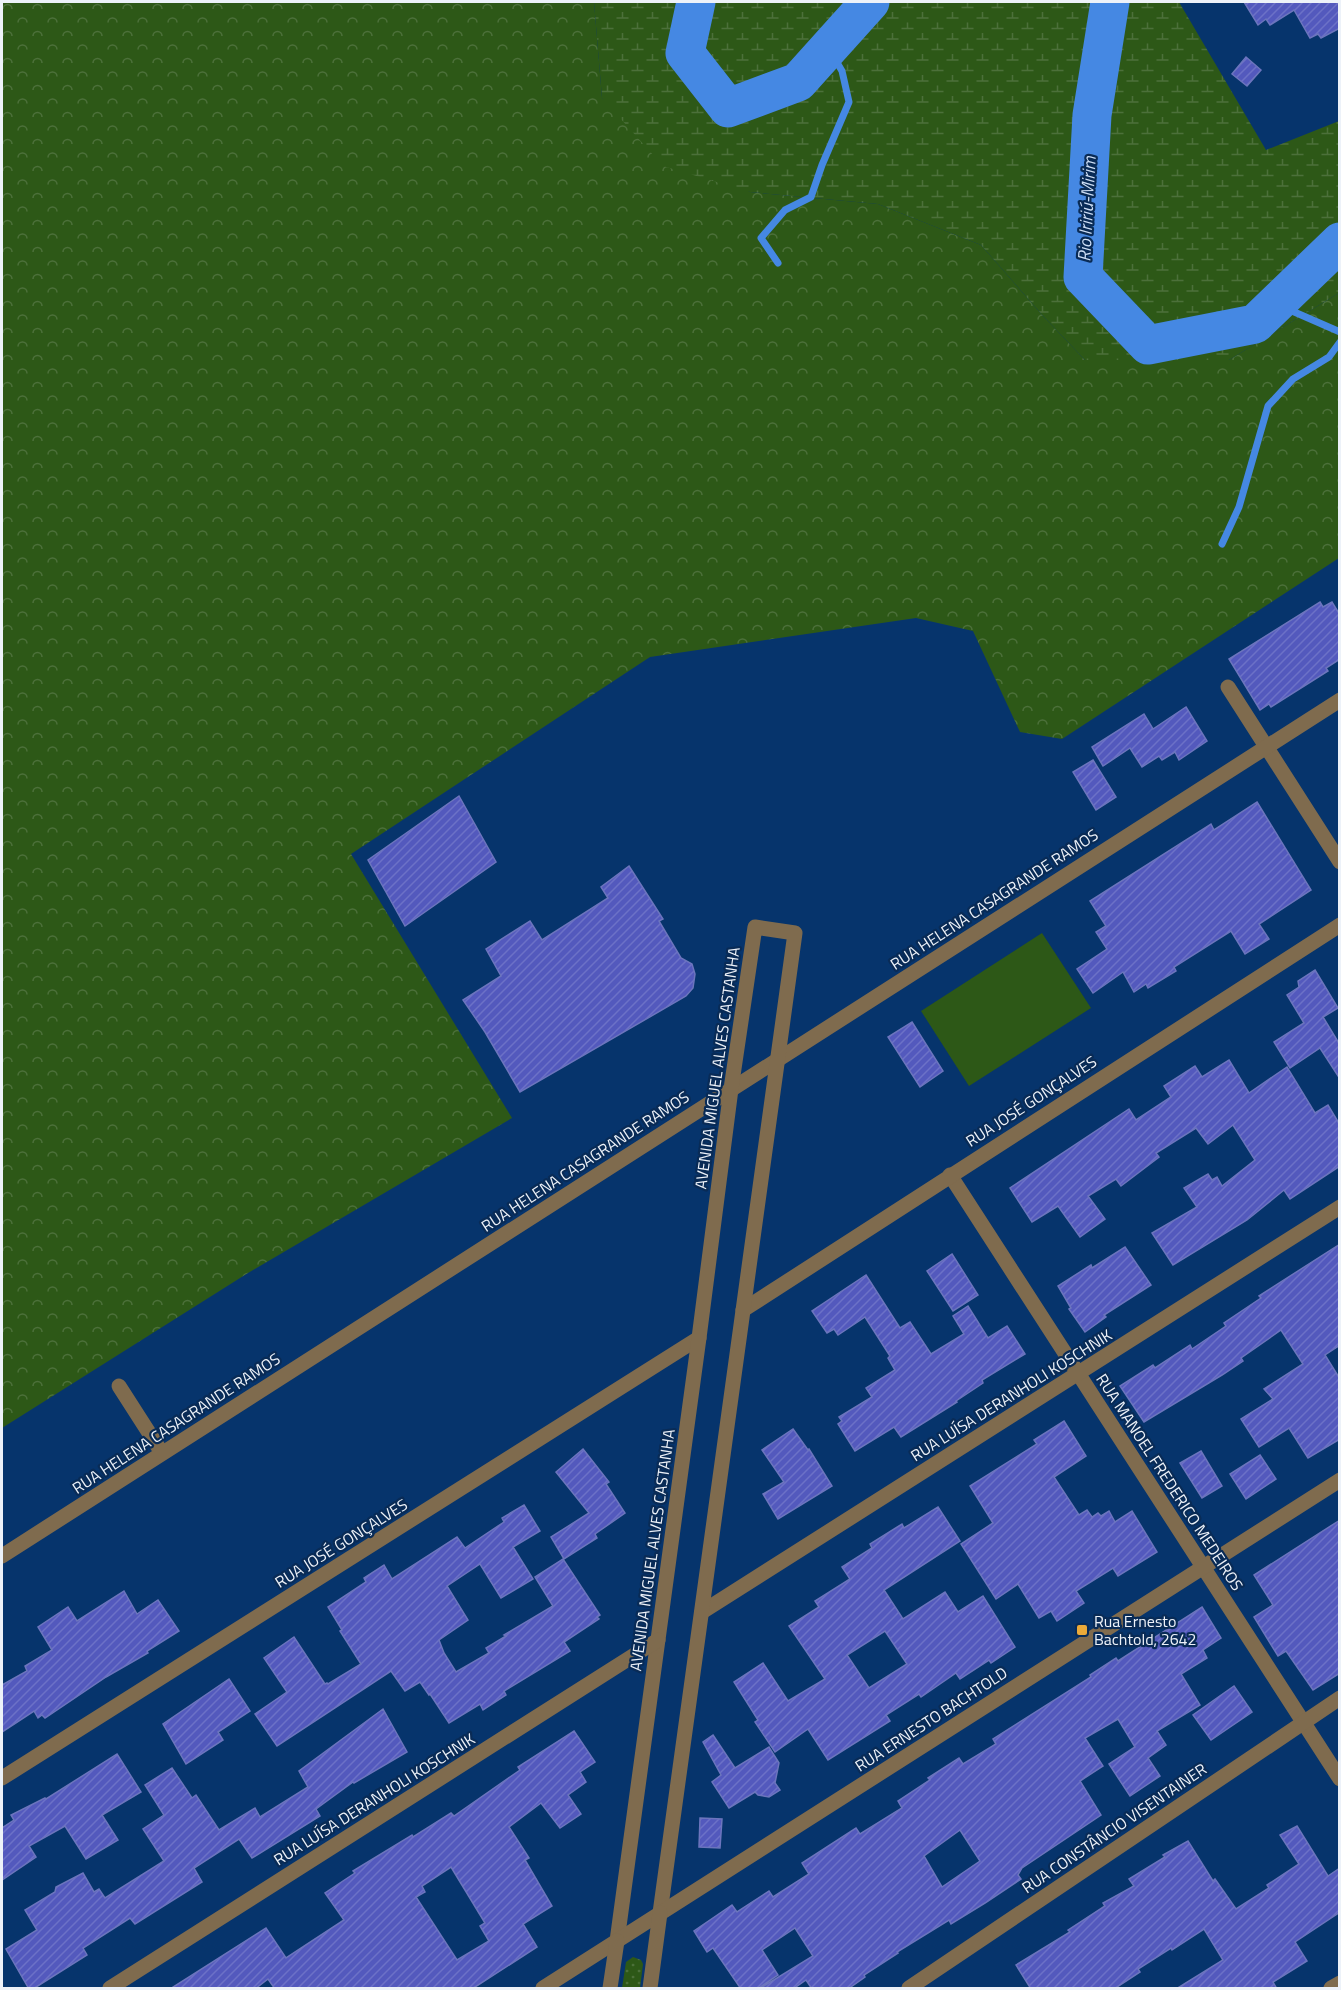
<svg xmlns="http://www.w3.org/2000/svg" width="1341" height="1990" viewBox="0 0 1341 1990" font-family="'Titillium Web',sans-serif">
<defs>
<pattern id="grass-dots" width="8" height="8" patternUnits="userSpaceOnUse" patternTransform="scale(1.5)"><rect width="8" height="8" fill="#2d5817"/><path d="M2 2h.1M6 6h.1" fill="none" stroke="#4c703a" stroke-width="1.8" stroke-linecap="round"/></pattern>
<pattern id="forest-crowns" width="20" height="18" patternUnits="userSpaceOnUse" patternTransform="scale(1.5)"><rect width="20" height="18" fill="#2d5817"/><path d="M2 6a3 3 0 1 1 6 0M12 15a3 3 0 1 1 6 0" fill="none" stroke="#4c703a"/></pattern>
<pattern id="wetland-marsh" width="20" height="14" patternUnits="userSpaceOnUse" patternTransform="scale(1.5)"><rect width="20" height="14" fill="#2d5817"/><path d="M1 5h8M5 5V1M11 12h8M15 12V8" fill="none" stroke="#4c703a"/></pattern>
<pattern id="building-hatch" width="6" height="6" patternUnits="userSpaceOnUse" patternTransform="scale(1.5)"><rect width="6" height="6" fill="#5359bd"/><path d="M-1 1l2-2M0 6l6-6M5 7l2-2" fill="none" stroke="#6c71c7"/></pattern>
</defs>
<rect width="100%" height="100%" fill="#06346c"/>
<path fill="url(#grass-dots)" d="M633,1957L641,1960L643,1964L640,1988H622L626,1962Z"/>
<path fill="url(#forest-crowns)" d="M2,2H594L602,98L750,192L878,204L981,245L1044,317L1085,360H1229L1339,293V558L1062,739L1020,732L973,631L916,618L650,657L351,854L512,1118L248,1273L2,1428Z"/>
<path fill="url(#wetland-marsh)" d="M594,2H1179L1266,150L1339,121V293L1229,360H1085L1044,317L981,245L878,204L750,192L663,166L602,98Z"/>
<path fill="#2d5817" d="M1042,933L1091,1008L969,1086L921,1011Z"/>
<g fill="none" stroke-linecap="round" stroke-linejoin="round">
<g stroke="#4588e3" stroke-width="7">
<path d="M778,263L761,238L785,210L811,197L822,165L849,102L842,71L829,49"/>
<path d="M1276,304L1340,332"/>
<path d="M1222,544L1239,507L1268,406L1293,379L1329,357L1340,342"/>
</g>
<g stroke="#4588e3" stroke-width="39">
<path d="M696,2L685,53L728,108L798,82L870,2"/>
<path d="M1110,2L1092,115L1083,277L1148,345L1255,324L1340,242"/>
</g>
</g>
<g fill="url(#building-hatch)" stroke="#6c75bd" stroke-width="1.5" fill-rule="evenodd">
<path d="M1244,2H1340V28L1321,38L1318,34L1310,38L1294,10L1270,25L1266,19L1258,25Z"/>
<path d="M1246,57L1261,70L1247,86L1232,74Z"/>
<path d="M1320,602L1323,607L1332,602L1340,615V659L1326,668L1328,671L1271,707L1269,704L1260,710L1229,659Z"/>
<path d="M1186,707L1207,741L1179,760L1175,752L1162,760L1159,756L1142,767L1130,748L1103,766L1092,747L1144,714L1153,729Z"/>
<path d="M1093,760L1116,797L1096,810L1073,772Z"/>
<path d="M459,796L496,862L405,926L368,860Z"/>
<path d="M1257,802L1311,890L1259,924L1269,939L1245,954L1231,931L1174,967L1176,971L1148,988L1146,984L1134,992L1123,972L1093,993L1077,969L1107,949L1096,932L1106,926L1090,901L1211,824L1214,830Z"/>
<path d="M629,866L663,919L659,921L681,958L692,964L695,974L693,988L686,996L520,1092L485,1032L463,1000L501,976L486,949L530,921L542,940L608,898L601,887Z"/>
<path d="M1315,970L1338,1008L1323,1017L1340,1045V1079L1320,1048L1290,1068L1274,1042L1304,1023L1287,995L1299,987L1298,981Z"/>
<path d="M912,1022L943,1071L920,1087L888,1037Z"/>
<path d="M1229,1060L1249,1093L1287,1067L1315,1113L1328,1105L1340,1125V1166L1290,1199L1284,1190L1247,1220L1173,1265L1152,1233L1197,1207L1184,1188L1208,1174L1212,1180L1217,1177L1222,1186L1255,1160L1233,1125L1208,1144L1196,1128L1156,1153L1159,1157L1121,1186L1116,1179L1088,1196L1105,1219L1080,1237L1058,1206L1032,1222L1010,1188L1129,1109L1136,1120L1171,1097L1164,1086L1195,1066L1202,1077Z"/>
<path d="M1340,1244V1345L1325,1355L1340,1379V1439L1308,1458L1289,1428L1259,1447L1241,1419L1273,1399L1264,1389L1303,1364L1281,1330L1241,1358L1243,1361L1222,1375L1144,1422L1120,1386L1153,1365L1155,1368L1190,1345L1192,1349L1226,1326L1224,1323L1261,1298L1259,1296Z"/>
<path d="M1125,1247L1151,1285L1104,1315L1106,1317L1085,1332L1069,1309L1071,1308L1058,1286L1091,1265L1092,1268Z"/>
<path d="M952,1254L978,1295L953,1311L927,1271Z"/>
<path d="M866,1275L900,1328L910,1322L931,1354L964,1334L953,1316L968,1306L988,1338L1007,1326L1025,1354L982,1380L983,1383L956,1401L957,1402L901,1437L894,1427L855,1451L838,1424L842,1421L839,1417L872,1397L866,1388L895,1370L888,1358L890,1356L865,1317L838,1335L834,1329L827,1333L812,1311Z"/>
<path d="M1064,1421L1086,1456L1054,1477L1079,1515L1087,1510L1092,1517L1098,1513L1101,1516L1109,1511L1115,1522L1132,1511L1157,1552L1118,1576L1113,1568L1076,1591L1084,1603L1057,1621L1051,1611L1039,1618L1018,1584L996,1599L961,1544L993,1523L970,1486L1037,1444L1034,1440Z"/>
<path d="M793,1429L808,1450L809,1449L832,1486L778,1519L763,1494L784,1482L762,1450Z"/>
<path d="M583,1449L609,1482L606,1484L625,1513L595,1534L597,1538L564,1559L551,1537L589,1513L556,1472Z"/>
<path d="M1201,1451L1222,1486L1202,1498L1180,1463Z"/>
<path d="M1260,1455L1276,1479L1246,1499L1230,1474Z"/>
<path d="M524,1505L540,1531L513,1547L533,1579L501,1598L480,1564L447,1586L468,1620L439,1640L444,1653L456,1672L489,1653L486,1648L506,1636L504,1635L553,1606L535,1577L563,1559L600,1615L597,1617L599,1619L564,1642L570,1651L504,1691L506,1695L483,1710L480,1704L449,1723L430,1694L429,1695L420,1682L405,1691L391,1671L277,1746L255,1714L287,1692L264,1658L294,1637L325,1684L327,1683L328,1684L361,1664L340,1631L342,1630L328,1607L366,1582L364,1578L384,1565L392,1579L457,1537L465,1548L504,1522L502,1518Z"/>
<path d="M938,1507L960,1541L884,1590L903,1619L945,1592L958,1612L983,1596L1015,1647L991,1663L989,1660L960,1679L956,1673L921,1697L919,1694L886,1715L890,1721L828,1760L808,1729L775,1752L755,1722L758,1720L734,1682L763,1663L788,1701L825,1679L789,1626L819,1607L815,1601L850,1579L842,1567L872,1548L870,1544L902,1524L904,1528ZM885,1631L907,1664L869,1688L847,1655Z"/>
<path d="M1340,1520V1673L1313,1690L1286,1651L1278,1656L1254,1617L1273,1605L1254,1575Z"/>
<path d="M124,1591L137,1614L158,1600L179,1631L147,1651L148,1653L106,1677L45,1718L42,1715L38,1718L34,1711L2,1732V1685L27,1671L25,1666L52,1650L38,1627L68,1607L77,1621Z"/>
<path d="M1202,1607L1221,1638L1203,1650L1207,1658L1181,1674L1200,1705L1157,1731L1166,1745L1148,1758L1160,1776L1130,1796L1109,1764L1135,1747L1118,1719L1085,1738L1103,1766L1080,1781L1101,1815L1022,1868L1018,1875L1021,1879L985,1903L951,1924L949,1920L897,1952L898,1953L864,1975L865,1977L848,1989H812L806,1980L793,1989H759L813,1956L795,1928L762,1950L778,1975L757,1989H741L713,1948L707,1952L694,1931L732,1905L737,1912L769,1891L773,1897L809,1874L802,1863L856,1828L860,1834L902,1808L898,1801L930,1780L928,1778L959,1758L963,1764L996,1744L993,1739L1091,1677L1090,1675L1116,1658L1118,1661ZM960,1830L980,1861L942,1887L924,1856Z"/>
<path d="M229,1679L250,1711L218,1732L223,1740L186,1764L163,1724Z"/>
<path d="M1234,1686L1252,1712L1211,1740L1193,1715Z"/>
<path d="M383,1709L407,1752L354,1783L353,1782L316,1809L320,1816L252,1858L239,1839L194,1868L202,1882L135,1924L130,1918L83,1948L87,1955L33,1989H29L6,1949L37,1930L25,1910L55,1892L56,1887L83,1873L94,1892L99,1889L105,1898L164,1861L143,1829L164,1815L145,1785L172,1768L192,1798L196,1795L219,1830L255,1808L260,1817L308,1787L299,1771Z"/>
<path d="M574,1731L595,1762L580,1772L586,1782L568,1795L581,1814L560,1828L541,1803L509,1827L529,1858L525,1860L552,1906L523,1924L537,1947L472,1989H275L268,1979L255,1989H170L266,1928L286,1958L344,1920L325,1893L355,1873L353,1871L412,1835L413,1837L451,1813L454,1816L520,1770L518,1767ZM451,1867L485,1923L480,1926L489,1941L457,1960L416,1897L425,1892L422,1886Z"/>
<path d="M713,1735L735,1768L769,1747L779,1763L775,1783L780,1790L769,1797L758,1795L755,1792L729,1808L712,1782L721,1775L703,1742Z"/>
<path d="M117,1754L141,1792L102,1815L118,1840L86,1859L65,1826L29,1846L36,1857L2,1880V1828L14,1820L11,1815L45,1798L46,1799Z"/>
<path d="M700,1818L722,1819L720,1848L699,1847Z"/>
<path d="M1297,1826L1328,1876L1340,1868V1912L1295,1942L1307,1961L1273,1982L1277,1989H1176L1223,1960L1204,1929L1172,1950L1171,1948L1138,1969L1140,1972L1114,1989H1031L1016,1965L1070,1932L1068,1930L1105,1906L1103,1903L1134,1886L1129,1879L1165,1857L1163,1855L1188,1841L1213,1881L1215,1879L1236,1909L1269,1888L1267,1885L1299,1864L1280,1835Z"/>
</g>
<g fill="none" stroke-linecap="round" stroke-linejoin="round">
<g stroke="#7f6b4e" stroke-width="15">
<path d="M1228,687L1340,862"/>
<path d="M950,1175L1340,1779"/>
<path d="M743,1310L1340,925"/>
<path d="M119,1386L162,1453"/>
<path d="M2,1556L1340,700"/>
<path d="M702,1612L1340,1207"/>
<path d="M2,1778L699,1338"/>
<path d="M617,1941L699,1338L731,1089L755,927L795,933L660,1913"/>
<path d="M110,1988L658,1640"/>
<path d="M909,1988L1340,1698"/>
</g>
<g stroke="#7f6b4e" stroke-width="15">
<path d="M543,1988L1340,1480"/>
<path d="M610,1988L617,1941"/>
<path d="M650,1988L660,1913"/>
<path d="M1331,1988L1340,1983"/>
</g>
</g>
<rect fill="#ebaa39" stroke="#092b56" stroke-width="2" x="1076" y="1624" width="12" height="12" rx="3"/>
<g text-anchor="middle" stroke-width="4.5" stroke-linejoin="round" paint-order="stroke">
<g font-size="16" fill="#edf2f9" stroke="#092b56">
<text transform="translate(994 899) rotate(-33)" y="6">RUA HELENA CASAGRANDE RAMOS</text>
<text transform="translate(717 1068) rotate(-82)" y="6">AVENIDA MIGUEL ALVES CASTANHA</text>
<text transform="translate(1031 1101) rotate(-33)" y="6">RUA JOSÉ GONÇALVES</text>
<text transform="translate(585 1161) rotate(-33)" y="6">RUA HELENA CASAGRANDE RAMOS</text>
<text transform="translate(1011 1395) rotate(-32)" y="6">RUA LUÍSA DERANHOLI KOSCHNIK</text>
<text transform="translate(176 1423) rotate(-33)" y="6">RUA HELENA CASAGRANDE RAMOS</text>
<text transform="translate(1170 1482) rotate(57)" y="6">RUA MANOEL FREDERICO MEDEIROS</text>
<text transform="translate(341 1543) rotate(-32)" y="6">RUA JOSÉ GONÇALVES</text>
<text transform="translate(652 1550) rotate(-82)" y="6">AVENIDA MIGUEL ALVES CASTANHA</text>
<text transform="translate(931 1719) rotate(-33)" y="6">RUA ERNESTO BACHTOLD</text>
<text transform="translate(374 1799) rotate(-32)" y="6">RUA LUÍSA DERANHOLI KOSCHNIK</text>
<text transform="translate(1114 1828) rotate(-34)" y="6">RUA CONSTÂNCIO VISENTAINER</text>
</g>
<g font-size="16" fill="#edf2f9" stroke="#092b56" text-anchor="start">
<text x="1094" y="1627">Rua Ernesto<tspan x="1094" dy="18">Bachtold, 2642</tspan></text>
</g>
<g font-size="18" font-style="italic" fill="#cedff6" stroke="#092b56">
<text transform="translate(1087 209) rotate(-87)" y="6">Rio Iririú-Mirim</text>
</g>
</g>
<rect width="1341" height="1990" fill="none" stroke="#edf2f9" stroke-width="6"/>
</svg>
